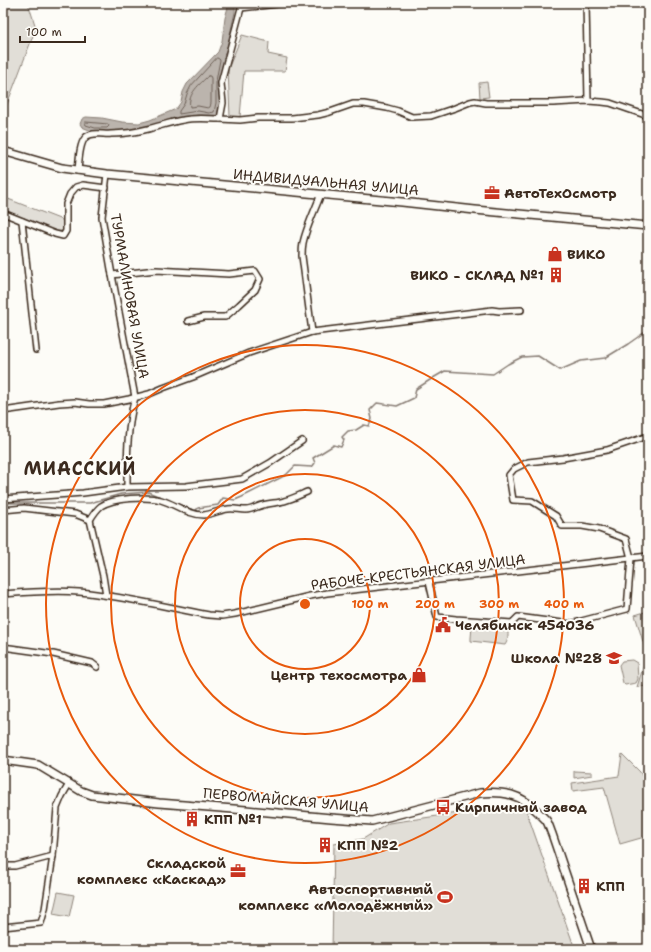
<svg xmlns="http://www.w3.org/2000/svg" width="651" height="952" viewBox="0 0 651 952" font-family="'Shantell Sans',sans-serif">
<rect width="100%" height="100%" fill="#fdfcf7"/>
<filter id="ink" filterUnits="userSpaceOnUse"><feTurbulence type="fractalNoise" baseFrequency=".025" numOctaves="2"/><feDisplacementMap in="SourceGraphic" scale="8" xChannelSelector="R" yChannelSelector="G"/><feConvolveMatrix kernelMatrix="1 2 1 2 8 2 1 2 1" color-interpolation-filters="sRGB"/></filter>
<g filter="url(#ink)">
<g fill="#e1ded7" stroke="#8e847a">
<path d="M3,3H28L36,28L3,115Z"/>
<path d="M242,35L269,42L268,54L287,58L285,71H244L240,117H230L228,69Z"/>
<path d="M487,82L489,97L480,98L479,83Z"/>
<path d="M3,197L62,220L65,222L64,227L62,231H55L3,212Z"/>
<path d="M648,611V686L637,687L647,655L635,615Z"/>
<path d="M475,624L507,628C509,633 508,641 505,645L471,641V638L472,626Z"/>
<path d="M632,660L637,663L638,679L636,683L625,685L623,683L619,665L622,661Z"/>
<path d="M622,754L640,772L648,786V836L620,844L604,787L573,791L572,783L619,776Z"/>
<path d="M574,771L592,772V775L574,778Z"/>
<path d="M514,805L526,810L575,949H332L334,844L363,839L389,823Z"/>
<path d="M58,892L74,895L69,917L53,914Z"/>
</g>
<path fill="#bbb4ad" stroke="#887d74" d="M230,3H232L235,6V12L219,82L220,103L217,116L209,117L198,115L186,117L140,128L117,131L94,132L82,127L80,124L82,119L86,117L102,118L122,122L139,123L150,120L176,109L181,102L183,92L187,84L218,52L222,41L225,18L228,7Z"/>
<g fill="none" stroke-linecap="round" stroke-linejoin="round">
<g stroke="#6e6157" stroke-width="1">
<path d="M217,58L219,59L220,60L216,81V103L214,112L209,113L198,111L179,114V111L184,104L187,94L191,86Z"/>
<path d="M208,76H210L211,78V103L210,107L208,108L198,106L190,107C187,94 200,84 208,76Z"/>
<path d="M86,122L108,124L109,126L107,128H95L86,125L85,123Z"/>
</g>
<path stroke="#887d74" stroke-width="1.5" d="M3,503H90L121,494L148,492L195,511L198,508L218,505L223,498L235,500L242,497L286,475L295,466L312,467L315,463L313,458L334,445L341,447L344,440L342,437L348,431L356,430L364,425L369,426L372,419L370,410L377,403L397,406L414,398L416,389L433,378L445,371L493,374L508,364L522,357L538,356L560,370L581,361L605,358L628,344L648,330"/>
<defs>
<g id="street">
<path d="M586,3L588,101"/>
<path d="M241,8L287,3"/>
<path d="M220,119L240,120L258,118H292L318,115L330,112L353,104H364L387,108L398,111L412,117L431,116L455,108L470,102L475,101L486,103H553L588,101L602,102L610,103L648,116"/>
<path d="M78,171C79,162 79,145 85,138C91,131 104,135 111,134C123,134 136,132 148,129C160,126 171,122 183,120C196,117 208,119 220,119L223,103L221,83L241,8V3"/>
<path d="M107,174L102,217L112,275L135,397C127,427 127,457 127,487"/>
<path d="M3,213L55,234L63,236L66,231V204L70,194L76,187L83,185L106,188"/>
<path d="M22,221L36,350"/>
<path d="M112,275L156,270L229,274L255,271L260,279L255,290L239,305L225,317H204L188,321"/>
<path d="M312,332L302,256C302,252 302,248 303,243C306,228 315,210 321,194"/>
<path d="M3,405L6,410"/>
<path d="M3,411L59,403L75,402L89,404H104L129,399L149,394L163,388L193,377L249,353L312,332L492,310L499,311L521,310"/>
<path d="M3,499L83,493L127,487L186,486L242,479L270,463L302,441"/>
<path d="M3,510L24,508L75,514L90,520C93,515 96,510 101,506C113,498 147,496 161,500C175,504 188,515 204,515C212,514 220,510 228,509C234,508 240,510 246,510C252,510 258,506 263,505C270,503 278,503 284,501C292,499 300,495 307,492"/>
<path d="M90,520L103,576L106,595"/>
<path d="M429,582L437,617L456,619L512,623L518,617L570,624L627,609L631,558L626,539L599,529L582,526H562L556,516L532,501L513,500L509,475L514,469L528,462L563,458L607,450L648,436"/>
<path d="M3,594C28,592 54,590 79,592C122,596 166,607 209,615L222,616L235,614L310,596L327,593L648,556"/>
<path d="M3,647L53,654L92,663L97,667"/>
<path d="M3,866H15L53,856"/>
<path d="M3,927L41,923L45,909L53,856L57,808L62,796L69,784"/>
</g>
<g id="secondary">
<path d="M3,151L62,168L107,174L402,202L475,210L648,226"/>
<path d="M3,760L38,765L81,791L92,795L159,803L246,810L331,818L372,821L480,793C504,791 520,794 537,811C540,814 543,817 546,820C549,824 550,830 552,834L591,949"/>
</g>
</defs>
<use href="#street" stroke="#3b2a1e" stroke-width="8"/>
<use href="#secondary" stroke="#3b2a1e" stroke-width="10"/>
<use href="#street" stroke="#fdfcf7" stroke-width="5"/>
<use href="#secondary" stroke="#fdfcf7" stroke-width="7"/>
</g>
</g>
<g fill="none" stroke="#e8590c" stroke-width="2">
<circle cx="305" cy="604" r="65"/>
<circle cx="305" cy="604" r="130"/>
<circle cx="305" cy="604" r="194"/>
<circle cx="305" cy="604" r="259"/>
</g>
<defs>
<symbol id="office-bare" viewBox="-9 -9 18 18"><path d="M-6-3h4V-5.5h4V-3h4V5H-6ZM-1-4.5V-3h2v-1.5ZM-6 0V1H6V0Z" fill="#c8321e" stroke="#fdfcf7" stroke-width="2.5" paint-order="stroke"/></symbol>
<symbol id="shop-bare" viewBox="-9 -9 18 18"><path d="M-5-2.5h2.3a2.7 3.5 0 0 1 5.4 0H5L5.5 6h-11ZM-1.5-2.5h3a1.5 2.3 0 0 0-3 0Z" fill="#c8321e" stroke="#fdfcf7" stroke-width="2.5" paint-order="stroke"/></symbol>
<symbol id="building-bare" viewBox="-9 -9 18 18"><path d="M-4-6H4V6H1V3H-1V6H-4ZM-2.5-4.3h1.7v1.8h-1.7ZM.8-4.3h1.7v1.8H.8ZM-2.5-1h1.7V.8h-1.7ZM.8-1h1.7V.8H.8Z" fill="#c8321e" stroke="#fdfcf7" stroke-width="2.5" paint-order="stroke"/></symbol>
<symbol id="civic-bare" viewBox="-9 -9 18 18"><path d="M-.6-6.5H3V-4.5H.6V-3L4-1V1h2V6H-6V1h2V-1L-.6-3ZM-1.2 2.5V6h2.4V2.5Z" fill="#c8321e" stroke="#fdfcf7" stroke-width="2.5" paint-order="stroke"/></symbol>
<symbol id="school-bare" viewBox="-9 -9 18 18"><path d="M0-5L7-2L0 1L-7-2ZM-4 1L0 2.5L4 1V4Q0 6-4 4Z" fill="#c8321e" stroke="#fdfcf7" stroke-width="2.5" paint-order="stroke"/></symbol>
<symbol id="bus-bare" viewBox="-9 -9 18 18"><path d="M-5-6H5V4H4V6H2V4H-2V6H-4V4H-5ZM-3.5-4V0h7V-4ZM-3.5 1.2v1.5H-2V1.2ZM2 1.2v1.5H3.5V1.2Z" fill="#c8321e" stroke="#fdfcf7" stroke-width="2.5" paint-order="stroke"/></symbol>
<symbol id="stadium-bare" viewBox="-9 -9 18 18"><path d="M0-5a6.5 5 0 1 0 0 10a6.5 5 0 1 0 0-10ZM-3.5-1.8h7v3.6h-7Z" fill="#c8321e" stroke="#fdfcf7" stroke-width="2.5" paint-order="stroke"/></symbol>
</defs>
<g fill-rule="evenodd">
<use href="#office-bare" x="481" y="182" width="22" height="22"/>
<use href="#shop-bare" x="544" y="243" width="22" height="22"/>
<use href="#building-bare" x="545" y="264" width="22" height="22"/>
<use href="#civic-bare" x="432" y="614" width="22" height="22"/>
<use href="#school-bare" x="603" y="647" width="22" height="22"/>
<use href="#shop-bare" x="408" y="664" width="22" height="22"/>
<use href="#bus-bare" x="432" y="796" width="22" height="22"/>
<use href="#building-bare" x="181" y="808" width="22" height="22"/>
<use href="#building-bare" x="314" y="834" width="22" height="22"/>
<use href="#office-bare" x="227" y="860" width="22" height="22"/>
<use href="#building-bare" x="573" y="875" width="22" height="22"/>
<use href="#stadium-bare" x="434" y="886" width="22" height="22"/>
</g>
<g text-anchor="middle" stroke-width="4" stroke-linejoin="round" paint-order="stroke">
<g font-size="14" fill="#3b2a1e" stroke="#fdfcf7">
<text transform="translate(326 182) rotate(5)" y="5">ИНДИВИДУАЛЬНАЯ УЛИЦА</text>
<text transform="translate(130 296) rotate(80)" y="5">ТУРМАЛИНОВАЯ УЛИЦА</text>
<text transform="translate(418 572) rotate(-7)" y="5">РАБОЧЕ-КРЕСТЬЯНСКАЯ УЛИЦА</text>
<text transform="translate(286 800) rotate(5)" y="5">ПЕРВОМАЙСКАЯ УЛИЦА</text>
</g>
<g font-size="14" font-weight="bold" fill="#3b2a1e" stroke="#fdfcf7" text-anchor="start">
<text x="504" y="198">АвтоТехОсмотр</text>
<text x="567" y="259">ВИКО</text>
<text x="544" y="280" text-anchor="end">ВИКО - СКЛАД №1</text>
<text x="455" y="630">Челябинск 454036</text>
<text x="602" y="663" text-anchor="end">Школа №28</text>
<text x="407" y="680" text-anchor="end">Центр техосмотра</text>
<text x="455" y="812">Кирпичный завод</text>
<text x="204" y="824">КПП №1</text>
<text x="337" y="850">КПП №2</text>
<text x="226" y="868" text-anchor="end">Складской<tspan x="226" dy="16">комплекс «Каскад»</tspan></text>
<text x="596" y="891">КПП</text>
<text x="433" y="894" text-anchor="end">Автоспортивный<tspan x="433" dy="16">комплекс «Молодёжный»</tspan></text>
</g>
<g font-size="18" font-weight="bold" letter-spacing="1" fill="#3b2a1e" stroke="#fdfcf7">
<text x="80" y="475">МИАССКИЙ</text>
</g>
</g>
<circle cx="305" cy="604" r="6" fill="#e8590c" stroke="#fdfcf7" stroke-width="2"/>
<g font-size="12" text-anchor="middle" font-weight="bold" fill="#e8590c" stroke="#fdfcf7" stroke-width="4" stroke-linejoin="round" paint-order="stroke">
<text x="370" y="608">100 m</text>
<text x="435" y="608">200 m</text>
<text x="499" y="608">300 m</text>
<text x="564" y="608">400 m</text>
</g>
<rect width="651" height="952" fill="none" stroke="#fdfcf7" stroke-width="16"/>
<rect x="8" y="8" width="635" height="936" fill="none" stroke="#3b2a1e" stroke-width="1.5" filter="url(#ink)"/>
<path d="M20 36v6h65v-6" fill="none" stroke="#3b2a1e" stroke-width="2"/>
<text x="26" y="36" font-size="12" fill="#3b2a1e" stroke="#fdfcf7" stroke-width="3" paint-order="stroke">100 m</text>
</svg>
